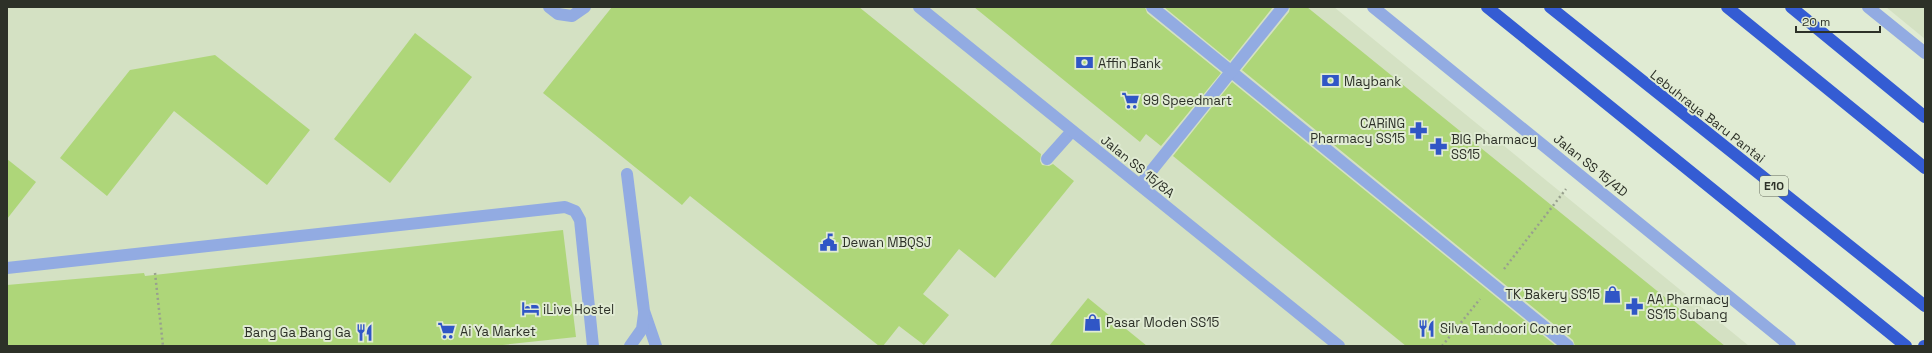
<svg xmlns="http://www.w3.org/2000/svg" width="1932" height="353" viewBox="0 0 1932 353" font-family="'Space Grotesk',sans-serif">
<rect width="100%" height="100%" fill="#e0ebd3"/>
<g fill="#d4e1c3">
<path d="M7,7H1334L1749,346H7Z"/>
<path d="M1886,7H1925V39Z"/>
</g>
<g fill="#aed679">
<path d="M612,7H859L1041,154L1040,161L1042,165L1049,166L1053,164L1074,181L995,278L959,249L923,294L949,315L924,345L899,326L883,346H879L690,196L682,205L543,93Z"/>
<path d="M974,7H1145L1147,13L1221,73L1161,146L1146,134L1140,142Z"/>
<path d="M1164,7H1273L1230,61Z"/>
<path d="M1290,7H1307L1725,346H1575L1573,340L1242,70L1289,12Z"/>
<path d="M415,33L472,77L390,183L334,139Z"/>
<path d="M215,55L310,130L267,185L174,111L107,196L60,158L130,70Z"/>
<path d="M1232,82L1556,346H1406L1358,307L1173,156Z"/>
<path d="M7,159L36,182L7,219Z"/>
<path d="M563,230L576,337L493,346H7V285L144,273L145,276Z"/>
<path d="M1088,298L1147,346H1049Z"/>
</g>
<g fill="none" stroke-linecap="round" stroke-linejoin="round">
<g stroke="#98a08e" stroke-width="2.5" stroke-dasharray="2 3" stroke-linecap="butt">
<path d="M1504,269L1566,189"/>
<path d="M155,273L163,346"/>
<path d="M1442,346L1480,299"/>
</g>
<g stroke="#92abe2" stroke-width="12">
<path d="M549,7L558,14L572,16L585,7"/>
<path d="M1152,7L1568,346"/>
<path d="M1047,159L1072,131"/>
<path d="M627,174L644,311L656,346"/>
<path d="M1140,185L1283,7"/>
<path d="M7,268L565,207L575,211L580,220L593,346"/>
<path d="M630,346L642,329L644,314"/>
</g>
<g stroke="#92abe2" stroke-width="12">
<path d="M919,7L1339,346"/>
<path d="M1373,7L1790,346"/>
<path d="M1868,7L1925,53"/>
</g>
<g stroke="#345cd3" stroke-width="12">
<path d="M1487,7L1906,346"/>
<path d="M1550,7L1925,306"/>
<path d="M1727,7L1925,168"/>
<path d="M1791,7L1925,117"/>
<path d="M1924,346H1925"/>
</g>
</g>
<defs>
<symbol id="bank-bare" viewBox="-9 -9 18 18"><path d="M-6-4H6V4H-6ZM0-2.3a2.3 2.3 0 1 0 0 4.6a2.3 2.3 0 1 0 0-4.6Z" fill="#3056c6" stroke="#e0ebd3" stroke-width="2.5" paint-order="stroke"/></symbol>
<symbol id="supermarket-bare" viewBox="-9 -9 18 18"><path d="M-6-5.5h2.5l.6 2H6L4.5 2H-2.5L-4.4-4H-6ZM-1.5 3.2a1.3 1.3 0 1 0 .1 0ZM3 3.2a1.3 1.3 0 1 0 .1 0Z" fill="#3056c6" stroke="#e0ebd3" stroke-width="2.5" paint-order="stroke"/></symbol>
<symbol id="pharmacy-bare" viewBox="-9 -9 18 18"><path d="M-2-6h4v4h4v4h-4v4h-4v-4h-4v-4h4Z" fill="#3056c6" stroke="#e0ebd3" stroke-width="2.5" paint-order="stroke"/></symbol>
<symbol id="civic-bare" viewBox="-9 -9 18 18"><path d="M-.6-6.5H3V-4.5H.6V-3L4-1V1h2V6H-6V1h2V-1L-.6-3ZM-1.2 2.5V6h2.4V2.5Z" fill="#3056c6" stroke="#e0ebd3" stroke-width="2.5" paint-order="stroke"/></symbol>
<symbol id="shop-bare" viewBox="-9 -9 18 18"><path d="M-5-2.5h2.3a2.7 3.5 0 0 1 5.4 0H5L5.5 6h-11ZM-1.5-2.5h3a1.5 2.3 0 0 0-3 0Z" fill="#3056c6" stroke="#e0ebd3" stroke-width="2.5" paint-order="stroke"/></symbol>
<symbol id="hotel-bare" viewBox="-9 -9 18 18"><path d="M-6-4.5h1.5V1H6V5H4.5V3h-9V5H-6ZM-4 0a1.8 1.8 0 1 1 3.6 0ZM.5 0V-2.5h3Q6-2.5 6 0Z" fill="#3056c6" stroke="#e0ebd3" stroke-width="2.5" paint-order="stroke"/></symbol>
<symbol id="restaurant-bare" viewBox="-9 -9 18 18"><path d="M-5-6h1v4h1v-4h1v4h1v-4h1v5L-1.5 .5V6h-2V.5L-5-1ZM5-6V6H3V1.5H1.5Q1.5-4 5-6Z" fill="#3056c6" stroke="#e0ebd3" stroke-width="2.5" paint-order="stroke"/></symbol>
</defs>
<g fill-rule="evenodd">
<use href="#bank-bare" x="1072" y="50" width="25" height="25"/>
<use href="#bank-bare" x="1318" y="68" width="25" height="25"/>
<use href="#supermarket-bare" x="1118" y="88" width="25" height="25"/>
<use href="#pharmacy-bare" x="1406" y="118" width="25" height="25"/>
<use href="#pharmacy-bare" x="1426" y="134" width="25" height="25"/>
<use href="#civic-bare" x="816" y="230" width="25" height="25"/>
<use href="#shop-bare" x="1600" y="282" width="25" height="25"/>
<use href="#pharmacy-bare" x="1622" y="294" width="25" height="25"/>
<use href="#hotel-bare" x="518" y="296" width="25" height="25"/>
<use href="#shop-bare" x="1080" y="310" width="25" height="25"/>
<use href="#restaurant-bare" x="1414" y="316" width="25" height="25"/>
<use href="#supermarket-bare" x="434" y="318" width="25" height="25"/>
<use href="#restaurant-bare" x="352" y="320" width="25" height="25"/>
</g>
<g text-anchor="middle" stroke-width="4" stroke-linejoin="round" paint-order="stroke">
<rect fill="#e0ebd3" stroke="#63695b" stroke-width="1" x="1760" y="176" width="28" height="20" rx="3"/>
<g font-size="12" font-weight="bold" fill="#2d3128">
<text x="1774" y="190">E10</text>
</g>
<g font-size="13" fill="#2d3128" stroke="#e0ebd3" text-anchor="start">
<text x="1098" y="68">Affin Bank</text>
<text x="1344" y="86">Maybank</text>
<text x="1143" y="105">99 Speedmart</text>
<text x="1405" y="128" text-anchor="end">CARiNG<tspan x="1405" dy="15">Pharmacy SS15</tspan></text>
<text x="1451" y="144">BIG Pharmacy<tspan x="1451" dy="15">SS15</tspan></text>
<text x="842" y="247">Dewan MBQSJ</text>
<text x="1600" y="299" text-anchor="end">TK Bakery SS15</text>
<text x="1647" y="304">AA Pharmacy<tspan x="1647" dy="15">SS15 Subang</tspan></text>
<text x="543" y="314">iLive Hostel</text>
<text x="1106" y="327">Pasar Moden SS15</text>
<text x="1440" y="333">Silva Tandoori Corner</text>
<text x="460" y="336">Ai Ya Market</text>
<text x="351" y="337" text-anchor="end">Bang Ga Bang Ga</text>
</g>
<g font-size="13" fill="#2d3128" stroke="#e0ebd3">
<text transform="translate(1708 116) rotate(38)" y="5">Lebuhraya Baru Pantai</text>
<text transform="translate(1591 165) rotate(39)" y="5">Jalan SS 15/4D</text>
<text transform="translate(1138 166) rotate(39)" y="5">Jalan SS 15/8A</text>
</g>
</g>
<rect width="1932" height="353" fill="none" stroke="#2d3128" stroke-width="16"/>
<path d="M1796 26v6h84v-6" fill="none" stroke="#2d3128" stroke-width="2"/>
<text x="1802" y="26" font-size="12" fill="#2d3128" stroke="#e0ebd3" stroke-width="3" paint-order="stroke">20 m</text>
</svg>
